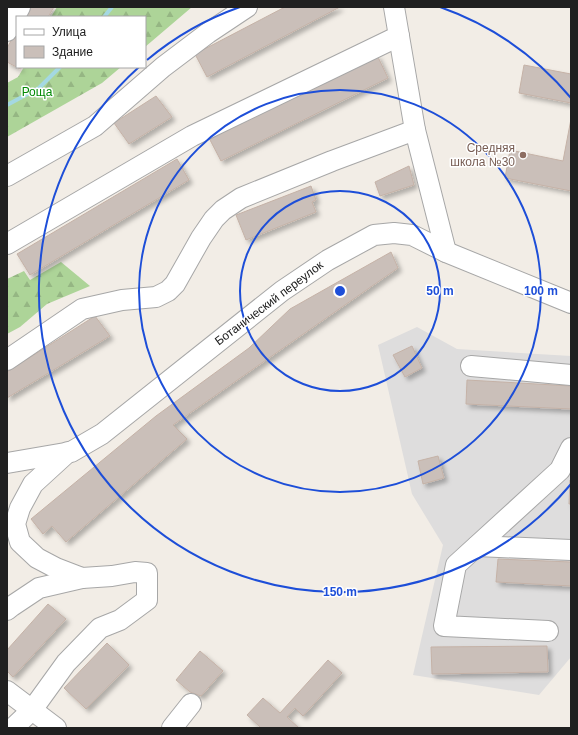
<svg xmlns="http://www.w3.org/2000/svg" width="578" height="735" viewBox="0 0 578 735" font-family="Helvetica,sans-serif">
<defs>
<pattern id="forest-firs" width="22" height="20" patternUnits="userSpaceOnUse"><rect width="22" height="20" fill="#add498"/><path d="M5 1l3.5 6h-7zM16 11l3.5 6h-7z" fill="#95b683"/></pattern>
<filter id="shadow"><feDropShadow dx="3.5" dy="3.5" stdDeviation="2" flood-color="#0004"/></filter>
</defs>
<rect width="100%" height="100%" fill="#f2ede6"/>
<path fill="#dedddd" d="M417,327L457,349L571,356V657L539,695L413,675L443,545L412,494L378,345Z"/>
<g fill="url(#forest-firs)">
<path d="M57,7H192L145,47V17H51Z"/>
<path d="M24,67H121L102,83L7,137V83L18,77Z"/>
<path d="M61,262L90,286L47,304L20,327L7,334V279L24,271L30,280Z"/>
</g>
<g fill="none" stroke-linecap="round" stroke-linejoin="round">
<g stroke="#a4d8e2" stroke-width="4">
<path d="M104,17L112,7"/>
<path d="M7,105L39,88L60,67"/>
</g>
</g>
<g fill="#cabfb9" stroke="#c5b2a7" filter="url(#shadow)">
<path d="M29,7H54L48,17H24Z"/>
<path d="M285,7H340L207,77L195,54Z"/>
<path d="M17,30V67H21L20,69L7,62V48Z"/>
<path d="M377,55L388,78L221,161L209,138Z"/>
<path d="M524,65L571,74V103L519,93Z"/>
<path d="M156,96L172,117L129,144L114,123Z"/>
<path d="M571,119V191L505,178L510,150L563,161Z"/>
<path d="M177,159L189,180L30,275L17,254Z"/>
<path d="M409,166L414,185L380,196L375,182Z"/>
<path d="M311,186L316,200L312,202L316,212L246,240L236,215Z"/>
<path d="M391,252L398,268L173,425L187,439L66,542L52,526L43,534L31,519L156,416L249,348L290,309Z"/>
<path d="M95,316L110,336L7,398V372Z"/>
<path d="M412,346L422,368L405,377L393,355Z"/>
<path d="M467,380L571,386V409L466,404Z"/>
<path d="M438,456L444,478L423,484L418,461Z"/>
<path d="M570,480H571V504H569Z"/>
<path d="M498,559L571,562V586L496,582Z"/>
<path d="M48,604L66,619L13,677L7,671V650Z"/>
<path d="M107,643L129,665L86,709L64,688Z"/>
<path d="M547,646L548,672L432,674L431,647Z"/>
<path d="M200,651L223,671L201,696L190,692L176,680Z"/>
<path d="M328,660L342,673L303,716L295,708L287,717L299,728H261L247,715L263,698L280,713Z"/>
</g>
<g fill="none" stroke-linecap="round" stroke-linejoin="round">
<defs>
<g id="minor">
<path d="M394,7L415,130L446,252"/>
<path d="M7,31L20,7"/>
<path d="M7,176L95,126L163,67L208,33L247,7"/>
<path d="M7,244L192,136L399,36"/>
<path d="M7,360L82,309L122,300L156,297L168,291L175,284L201,238L214,219L223,210L241,198L332,161L415,130"/>
<path d="M471,366L571,375"/>
<path d="M7,463L71,452L102,434L282,291L328,260L374,235L394,233L412,235L446,252L571,303"/>
<path d="M477,546L571,550"/>
<path d="M7,610L12,606L39,588L82,578"/>
<path d="M548,631L444,626L456,565L560,470L571,448"/>
<path d="M7,691L56,728"/>
<path d="M13,728L32,710L66,663L100,628L120,620L147,600V573L135,572L112,576L82,578L56,568L37,558L20,542L15,524L20,508L33,484L68,452"/>
<path d="M172,728L191,704"/>
</g>
</defs>
<use href="#minor" stroke="#a7a7a7" stroke-width="22"/>
<use href="#minor" stroke="#fff" stroke-width="20"/>
</g>
<g fill="none" stroke="#1d4ed8" stroke-width="2">
<circle cx="340" cy="291" r="100"/>
<circle cx="340" cy="291" r="201"/>
<path d="M571 484A301 301 0 1 1 139 67M147 60A301 301 0 0 1 240 7M440 7A301 301 0 0 1 571 98"/>
</g>
<circle fill="#8d6e63" stroke="#fff" stroke-width="1.5" cx="523" cy="155" r="4"/>
<g text-anchor="middle" stroke-width="3" stroke-linejoin="round" paint-order="stroke">
<g font-size="12" fill="#038a06" stroke="#fff">
<text x="37" y="96">Роща</text>
</g>
<g font-size="12" fill="#785e54" stroke="#fff" text-anchor="end">
<text x="515" y="152">Средняя<tspan x="515" dy="14">школа №30</tspan></text>
</g>
<g font-size="12" fill="#202020" stroke="#fff">
<text transform="translate(269 303) rotate(-37)" y="4">Ботанический переулок</text>
</g>
</g>
<circle cx="340" cy="291" r="6" fill="#1d4ed8" stroke="#fff" stroke-width="2"/>
<g font-size="12" text-anchor="middle" font-weight="bold" fill="#1d4ed8" stroke="#fff" stroke-width="3" stroke-linejoin="round" paint-order="stroke">
<text x="440" y="295">50 m</text>
<text x="541" y="295">100 m</text>
<text x="340" y="596">150 m</text>
</g>
<rect width="578" height="735" fill="none" stroke="#202020" stroke-width="16"/>
<rect x="16" y="16" width="130" height="52" fill="#ffffff" stroke="#a6a6a6"/>
<rect x="24" y="29" width="20" height="6" fill="#ffffff" stroke="#a6a6a6"/>
<text x="52" y="36" font-size="12" fill="#202020">Улица</text>
<rect x="24" y="46" width="20" height="12" fill="#cabfb9" stroke="#a6a6a6"/>
<text x="52" y="56" font-size="12" fill="#202020">Здание</text>
</svg>
